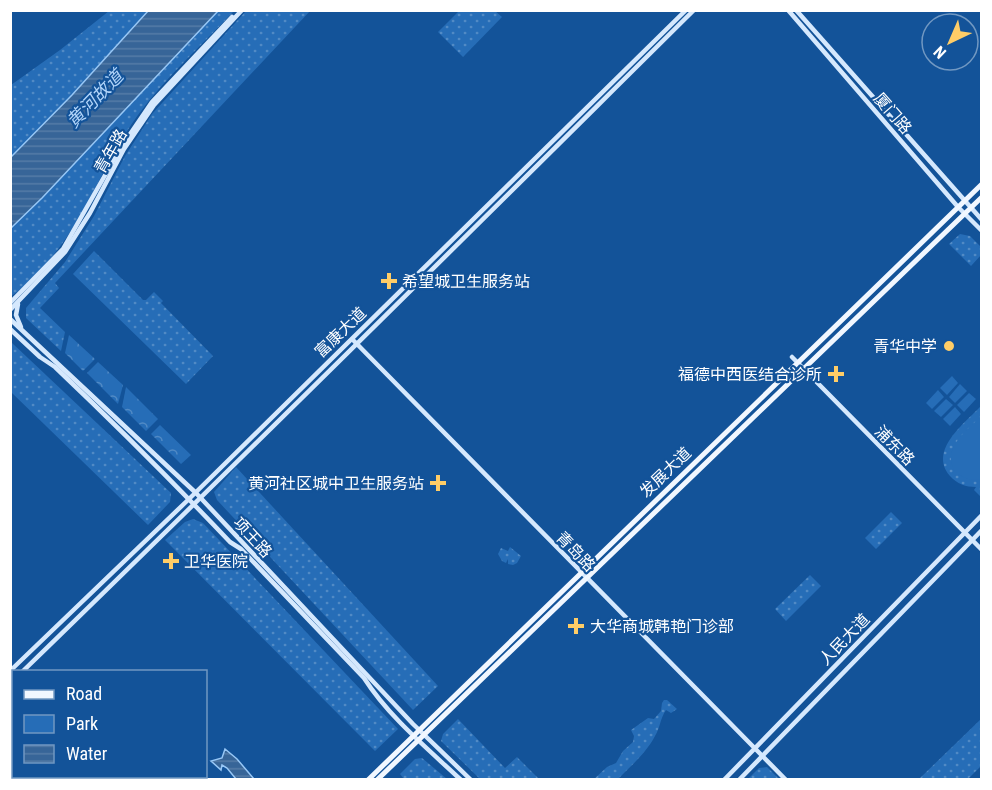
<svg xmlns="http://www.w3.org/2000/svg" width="992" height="790" viewBox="0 0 992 790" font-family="'Roboto Condensed','Noto Sans SC',sans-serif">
<defs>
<pattern id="green-dots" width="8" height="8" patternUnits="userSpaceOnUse" patternTransform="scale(1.5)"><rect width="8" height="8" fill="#266db7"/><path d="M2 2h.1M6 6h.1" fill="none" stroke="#518ac5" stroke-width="1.8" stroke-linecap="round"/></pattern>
<pattern id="forest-crowns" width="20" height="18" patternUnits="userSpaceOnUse" patternTransform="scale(1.5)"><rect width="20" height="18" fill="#266db7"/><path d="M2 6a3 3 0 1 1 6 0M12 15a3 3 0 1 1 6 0" fill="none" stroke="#518ac5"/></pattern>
<pattern id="water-rules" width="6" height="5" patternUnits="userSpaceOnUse" patternTransform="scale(1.5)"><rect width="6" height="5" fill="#376598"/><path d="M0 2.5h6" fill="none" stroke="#557ca7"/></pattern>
</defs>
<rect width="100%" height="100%" fill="#135399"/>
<g fill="url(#green-dots)">
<path d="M109,11H147L72,95L11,157V85L60,50Z"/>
<path d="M218,11H234C203,44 165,78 138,115C100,167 83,230 35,275C27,283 20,291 11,296L10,228L42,198Z"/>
<path d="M246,11H310L55,283L59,288L40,308L65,332L61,351L26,318V308L65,262L94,216L125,156L152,114Z"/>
<path d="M459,11H495L502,17L463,57L438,32Z"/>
<path d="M960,234L970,236L981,247V255L971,266L949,244Z"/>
<path d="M94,251L143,300H146L154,292L163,301L161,303L213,356L186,384L73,274Z"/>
<path d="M11,342L171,493L170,502L148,525L11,392Z"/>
<path d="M981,406V497L974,490L976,487C966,487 957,484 950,476C928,450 965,423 981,406Z"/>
<path d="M236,467L438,686L413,710L217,500L214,492Z"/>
<path d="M891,512L902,523L876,549L865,538Z"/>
<path d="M193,519L203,523L398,729L375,751L165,540L185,522Z"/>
<path d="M510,547L521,556L517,563L513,565L508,564V559L506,563L502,561L498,554L501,548L508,551Z"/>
<path d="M810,575L821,586L786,621L775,609Z"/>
<path d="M664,700H667L677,709L671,713L666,710C660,719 660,728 655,736C646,753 631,766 618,779L593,780L607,767L616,763L623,751L633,742L634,736L631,730L648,718L654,719L661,711L662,703Z"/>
<path d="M458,719L505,768L517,757L539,779H480L441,741L443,734Z"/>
<path d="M981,719V766L968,779H919Z"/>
<path d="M422,758L447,779H404L400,774L415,759Z"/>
<path d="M767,767L779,779H748L759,768Z"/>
</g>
<g fill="url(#forest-crowns)">
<path d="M69,335L95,359L83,371L65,353Z"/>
<path d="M98,362L123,385L118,404L87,373Z"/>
<path d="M126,387L158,419L146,431L122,407Z"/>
<path d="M160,425L191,455L181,464L151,434Z"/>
</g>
<g fill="#266db7">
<path d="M952,376L958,383L947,395L940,388Z"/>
<path d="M960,384L967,391L955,403L949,397Z"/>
<path d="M938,390L944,397L932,409L926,403Z"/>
<path d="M969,393L976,399L964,412L957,405Z"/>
<path d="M946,399L953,405L941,417L934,411Z"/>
<path d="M955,407L961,414L950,426L943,419Z"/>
<path d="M981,416V479C971,481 961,478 954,470C942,447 967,431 981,416Z"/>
</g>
<g fill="url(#water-rules)" stroke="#97c7f6" stroke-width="1.5">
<path d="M148,11H218L42,198L11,228V157L72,95Z"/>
<path d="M225,749L237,759L254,779H236L227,768L222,765L221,770L211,761L222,758Z"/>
</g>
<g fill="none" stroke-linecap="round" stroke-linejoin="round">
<g stroke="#d5e8fd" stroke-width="4.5">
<path d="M788,10L958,207L982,231"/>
<path d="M796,10L982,220"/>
<path d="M10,303L63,249L120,149L152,102L232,17"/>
<path d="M18,304L16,315L21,327"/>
<path d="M10,310L65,252L90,213L124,149L154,105L242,10"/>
<path d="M10,319L196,493L413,724L471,780"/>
<path d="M10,329L40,357L55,367C115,424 173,482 230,542L241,549L364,678C389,717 427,748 461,780"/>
<path d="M354,341L786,780"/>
<path d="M792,357L982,550"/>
<path d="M10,671L189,499L686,10"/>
<path d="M22,672C248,453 471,231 694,10"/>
<path d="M10,683L14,680"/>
<path d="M724,780L982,515"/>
<path d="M739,780L982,530"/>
</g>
<g stroke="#f1f7ff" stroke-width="5">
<path d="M368,780L982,184"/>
<path d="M377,780L982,197"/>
</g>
</g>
<g fill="#ffcd67" stroke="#135399" stroke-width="2">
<path d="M386 272h6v6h6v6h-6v6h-6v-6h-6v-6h6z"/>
<circle cx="949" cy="346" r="6"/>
<path d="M833 365h6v6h6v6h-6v6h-6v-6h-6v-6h6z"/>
<path d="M435 474h6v6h6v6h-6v6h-6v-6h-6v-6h6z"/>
<path d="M168 552h6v6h6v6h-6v6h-6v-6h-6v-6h6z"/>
<path d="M573 617h6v6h6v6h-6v6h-6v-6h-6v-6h6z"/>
</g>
<g text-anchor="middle" stroke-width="4.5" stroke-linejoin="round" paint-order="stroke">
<g font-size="16" fill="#fff" stroke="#135399">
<text transform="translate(893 113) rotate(49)" y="6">厦门路</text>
<text transform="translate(110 151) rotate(-60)" y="6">青年路</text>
<text transform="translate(340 332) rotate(-44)" y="6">富康大道</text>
<text transform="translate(895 445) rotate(45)" y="6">浦东路</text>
<text transform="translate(665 472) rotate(-44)" y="6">发展大道</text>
<text transform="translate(253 537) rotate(47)" y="6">项王路</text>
<text transform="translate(576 551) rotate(46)" y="6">青岛路</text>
<text transform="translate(844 639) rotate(-46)" y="6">人民大道</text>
</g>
<g font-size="16" fill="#fff" stroke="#135399" text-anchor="start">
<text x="402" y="287">希望城卫生服务站</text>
<text x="937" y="352" text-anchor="end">青华中学</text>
<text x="822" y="380" text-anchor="end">福德中西医结合诊所</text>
<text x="424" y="489" text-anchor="end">黄河社区城中卫生服务站</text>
<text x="184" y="567">卫华医院</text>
<text x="590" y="632">大华商城韩艳门诊部</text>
</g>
<g font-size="18" font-style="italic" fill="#b2d5fa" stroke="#135399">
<text transform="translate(95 99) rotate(-46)" y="6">黄河故道</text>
</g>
</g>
<rect width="992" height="790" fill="none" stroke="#ffffff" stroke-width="24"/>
<rect x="12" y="670" width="195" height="108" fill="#135399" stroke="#7198c2" stroke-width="1.5"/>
<rect x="24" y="690" width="30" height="9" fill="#f1f7ff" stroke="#7198c2" stroke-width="1.5"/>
<text x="66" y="700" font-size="18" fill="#ffffff">Road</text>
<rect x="24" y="715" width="30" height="18" fill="#266db7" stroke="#7198c2" stroke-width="1.5"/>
<text x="66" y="730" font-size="18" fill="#ffffff">Park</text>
<rect x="24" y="745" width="30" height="18" fill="url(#water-rules)" stroke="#7198c2" stroke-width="1.5"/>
<text x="66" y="760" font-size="18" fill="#ffffff">Water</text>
<g transform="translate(950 42) rotate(224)"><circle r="28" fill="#135399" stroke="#7198c2" stroke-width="1.5"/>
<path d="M0-4.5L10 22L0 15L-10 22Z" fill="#ffcd67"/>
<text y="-9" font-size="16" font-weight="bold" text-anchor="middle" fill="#ffffff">N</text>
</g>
</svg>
